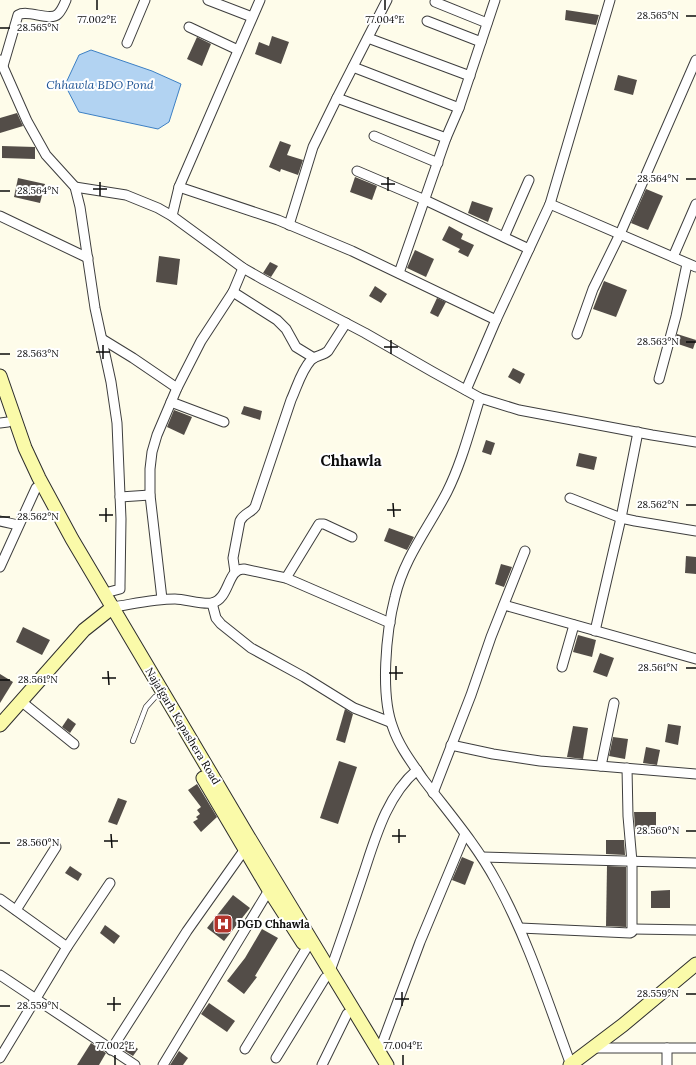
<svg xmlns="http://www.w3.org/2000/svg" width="696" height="1065" viewBox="0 0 696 1065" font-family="Lora,serif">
<rect width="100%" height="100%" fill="#fefcea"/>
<path fill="#b2d3f2" stroke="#3d80c4" d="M91,50L152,71L181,84L169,122L158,129L79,112L65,85L79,55Z"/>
<g fill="#534d48">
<path d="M566,10L599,15L596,25L565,20Z"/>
<path d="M272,36L289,42L281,64L255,54L259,42L269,46Z"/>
<path d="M197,37L211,44L202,66L187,59Z"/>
<path d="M618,75L637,80L633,95L614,90Z"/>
<path d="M17,113L23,126L0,133V118Z"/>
<path d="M280,141L291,145L287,155L303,160L298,175L281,169L280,172L269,167Z"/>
<path d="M2,146L35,147V159L2,158Z"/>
<path d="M355,177L377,186L372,200L350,192Z"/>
<path d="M18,178L45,184L40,203L14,197Z"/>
<path d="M646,189L663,196L648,230L631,223Z"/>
<path d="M472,201L493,208L488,222L468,213Z"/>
<path d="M449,226L463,234L461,239L474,245L468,257L458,252L460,249L442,240Z"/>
<path d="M415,250L434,259L426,277L407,268Z"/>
<path d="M159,256L180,259L177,285L156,282Z"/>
<path d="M270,262L278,266L271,277L263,273Z"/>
<path d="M604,281L627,290L616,317L593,309Z"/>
<path d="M375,286L387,294L381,303L369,296Z"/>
<path d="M437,298L446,302L438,317L430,313Z"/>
<path d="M677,334L696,340L693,349L675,343Z"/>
<path d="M513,368L525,374L520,384L508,377Z"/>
<path d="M244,406L262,411L260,420L241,414Z"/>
<path d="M174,410L192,417L184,435L167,427Z"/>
<path d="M486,440L495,443L491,455L482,452Z"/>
<path d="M579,453L597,457L594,470L576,466Z"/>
<path d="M389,528L414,537L407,550L384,541Z"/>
<path d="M686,556L696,557V574L685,573Z"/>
<path d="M501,564L512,567L504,587L495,584Z"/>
<path d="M23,627L50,640L42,655L16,642Z"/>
<path d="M578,635L596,640L592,657L573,652Z"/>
<path d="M600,653L614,658L607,677L593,672Z"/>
<path d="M0,674L13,682L0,703Z"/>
<path d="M345,709L353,714L345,743L336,740Z"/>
<path d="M68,718L76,724L70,733L62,727Z"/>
<path d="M668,724L681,726L678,745L665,742Z"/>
<path d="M573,726L588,728L583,759L567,757Z"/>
<path d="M613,737L628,739L625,759L609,756Z"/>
<path d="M646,747L660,750L657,765L643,763Z"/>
<path d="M339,761L357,767L338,824L320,818Z"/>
<path d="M197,784L217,817L201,832L193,822L198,819L196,817L200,814L197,810L201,807L188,790Z"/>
<path d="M118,798L127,801L117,825L108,822Z"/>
<path d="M634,812H656V829H635Z"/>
<path d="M606,840H624L625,855L606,854Z"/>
<path d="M462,857L474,862L465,885L452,880Z"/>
<path d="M70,866L82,874L78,881L65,873Z"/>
<path d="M607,866L626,867V927L606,926Z"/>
<path d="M670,890V908H651V891Z"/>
<path d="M233,895L250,908L224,941L207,928Z"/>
<path d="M105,925L120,936L114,944L100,933Z"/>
<path d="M262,929L278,938L255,976L257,977L244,994L227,981L245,958Z"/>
<path d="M209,1003L235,1021L227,1032L201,1014Z"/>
<path d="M125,1040L138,1049L133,1056L120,1048Z"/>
<path d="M91,1043L106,1053L99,1065H77Z"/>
<path d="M179,1051L188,1058L183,1065H170Z"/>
</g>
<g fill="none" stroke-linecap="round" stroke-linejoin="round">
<defs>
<path id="lane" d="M133,741L146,707L155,697"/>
<g id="street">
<path d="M208,0L252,17"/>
<path d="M435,2L487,23"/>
<path d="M427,21L481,42"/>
<path d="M189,27L238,50"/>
<path d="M368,38L470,76"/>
<path d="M127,43L145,0"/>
<path d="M0,60L27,121L46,155L75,187L80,207L95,308L111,382L117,423L121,519L120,585V589L105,593"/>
<path d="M3,66L18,15C28,9 50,22 58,14C62,10 64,5 66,0"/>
<path d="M353,67L459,108"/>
<path d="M337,98L446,138"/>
<path d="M374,136L438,163"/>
<path d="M357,171L425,200L529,249"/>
<path d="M75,187L126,195L158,208L172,216L243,268L264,280L365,333L433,372L480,398L519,410L652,435L696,442"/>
<path d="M179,187L278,220L352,251L496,320"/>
<path d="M550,204L696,267"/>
<path d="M0,216L88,258"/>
<path d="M172,216L179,187L260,0"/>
<path d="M289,225L313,147L337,98L387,0"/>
<path d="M504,237L529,180"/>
<path d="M673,257L696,204"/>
<path d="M399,273L446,138L459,108L495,0"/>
<path d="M233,292L277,320L286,329L296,347L314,358"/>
<path d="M577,334L593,289L620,234L696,60"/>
<path d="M102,339L133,358L177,388"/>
<path d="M659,379L676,316L687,264"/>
<path d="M466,390L496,320L550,204L610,0"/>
<path d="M480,398C470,429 462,462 447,492C429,527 404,558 395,597C386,632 380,695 393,728C399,746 412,763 423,779C448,812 476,844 496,881C528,939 548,1003 571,1065"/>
<path d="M171,402L224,422"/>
<path d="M0,423L8,422"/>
<path d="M120,497L150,495"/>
<path d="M570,498L621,518L635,521L696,531"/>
<path d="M0,521L18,525"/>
<path d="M0,567L36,488"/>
<path d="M235,572L233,558L240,521C244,513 251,513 255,507L291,400C297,387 301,371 311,360C316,355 323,356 328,351L346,323"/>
<path d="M286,578L319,524H324L352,537"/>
<path d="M162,599L150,495V469L152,452L157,435L177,388L201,341L233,292L243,268"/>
<path d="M212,603L216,618L221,624L251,648L304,677L354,708L390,722"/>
<path d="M504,605L696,659"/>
<path d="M113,607C133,604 154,599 175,599C185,599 203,605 212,603C230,599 227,568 244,569L286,578L390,623"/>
<path d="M595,631L621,518L638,432"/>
<path d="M562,667L574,625"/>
<path d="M22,702L74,744"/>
<path d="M451,745L493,754L540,761L696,774"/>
<path d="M601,766L614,703"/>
<path d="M433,793L471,695L491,637L525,551"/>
<path d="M482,857L696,863"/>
<path d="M0,899L67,947"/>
<path d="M16,910L56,847"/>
<path d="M520,928L630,933L632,932V862L628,816L627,768"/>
<path d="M633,929L696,930"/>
<path d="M330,971C341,941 351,911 361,881C374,843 385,797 417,770"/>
<path d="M0,975L135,1065"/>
<path d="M593,1048H696"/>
<path d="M245,1049L306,949"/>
<path d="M111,1050L187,931L245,849"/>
<path d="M379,1052L420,942L465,834"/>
<path d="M0,1058L67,947L110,883"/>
<path d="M276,1058L325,978"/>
<path d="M163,1065L269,890"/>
<path d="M322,1065L347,1014"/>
<path d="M667,1065V1048"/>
</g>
<g id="secondary">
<path d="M0,376L25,448L39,478L72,539L248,836L387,1065"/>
<path d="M0,725L84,630L113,607"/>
<path d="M203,778L269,890L303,943"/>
<path d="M570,1065L623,1025L696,964"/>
</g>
</defs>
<use href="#lane" stroke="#3e3e3e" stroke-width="6"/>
<use href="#street" stroke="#3e3e3e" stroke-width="11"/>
<use href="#secondary" stroke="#2d2d2d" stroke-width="15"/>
<use href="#lane" stroke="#fff" stroke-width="4.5"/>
<use href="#street" stroke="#fff" stroke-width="9"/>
<use href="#secondary" stroke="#fafaa9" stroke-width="13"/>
</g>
<path fill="none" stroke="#0b0b0b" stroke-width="1.5" d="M97,0V10M385,0V10M686,16H696M0,28H10M388,177V191M686,179H696M100,182V196M381,184H395M93,189H107M0,191H10M391,340V354M686,342H696M103,345V359M384,347H398M96,352H110M0,354H10M393,503L394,517M686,505H696M106,508V522M387,510H401M99,515H113M0,517H10M396,666V680M686,668H696M108,671L109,685M389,673H403M102,678H116M0,680H10M399,829V843M686,831H696M111,834L112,848M392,836H406M104,841H118M0,843H10M402,992V1006M686,994H696M114,997V1011M395,999H409M107,1004H121M0,1006H10M115,1055V1065M403,1055V1065"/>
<defs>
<symbol id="hospital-square" viewBox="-11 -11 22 22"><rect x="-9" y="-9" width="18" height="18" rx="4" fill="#b2342c" stroke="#fff"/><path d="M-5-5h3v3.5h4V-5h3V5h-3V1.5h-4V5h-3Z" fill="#fff"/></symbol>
</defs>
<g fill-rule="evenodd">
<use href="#hospital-square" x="212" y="913" width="22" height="22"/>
</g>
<g text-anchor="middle" stroke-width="4" stroke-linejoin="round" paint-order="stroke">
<g font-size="11" fill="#0b0b0b" stroke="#fff">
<text transform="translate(183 726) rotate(59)" y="4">Najafgarh Kapashera Road</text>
</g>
<g font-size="11" font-weight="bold" fill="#0b0b0b" stroke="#fff" text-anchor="start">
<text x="237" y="928">DGD Chhawla</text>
</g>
<g font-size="12" font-style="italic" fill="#1d5394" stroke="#fff">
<text x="100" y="89">Chhawla BDO Pond</text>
</g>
<g font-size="15" font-weight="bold" fill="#0b0b0b" stroke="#fff">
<text x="351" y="466">Chhawla</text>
</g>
</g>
<g font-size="10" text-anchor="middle" fill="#0b0b0b" stroke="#fff" stroke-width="4" stroke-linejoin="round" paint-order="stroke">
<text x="658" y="19">28.565°N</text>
<text x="97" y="23">77.002°E</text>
<text x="385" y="23">77.004°E</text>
<text x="38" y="31">28.565°N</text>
<text x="658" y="182">28.564°N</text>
<text x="38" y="194">28.564°N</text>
<text x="658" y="345">28.563°N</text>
<text x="38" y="357">28.563°N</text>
<text x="658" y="508">28.562°N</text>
<text x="38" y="520">28.562°N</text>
<text x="658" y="671">28.561°N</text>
<text x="38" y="683">28.561°N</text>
<text x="658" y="834">28.560°N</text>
<text x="38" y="846">28.560°N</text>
<text x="658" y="997">28.559°N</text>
<text x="38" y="1009">28.559°N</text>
<text x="115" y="1049">77.002°E</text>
<text x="403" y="1049">77.004°E</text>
</g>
</svg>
